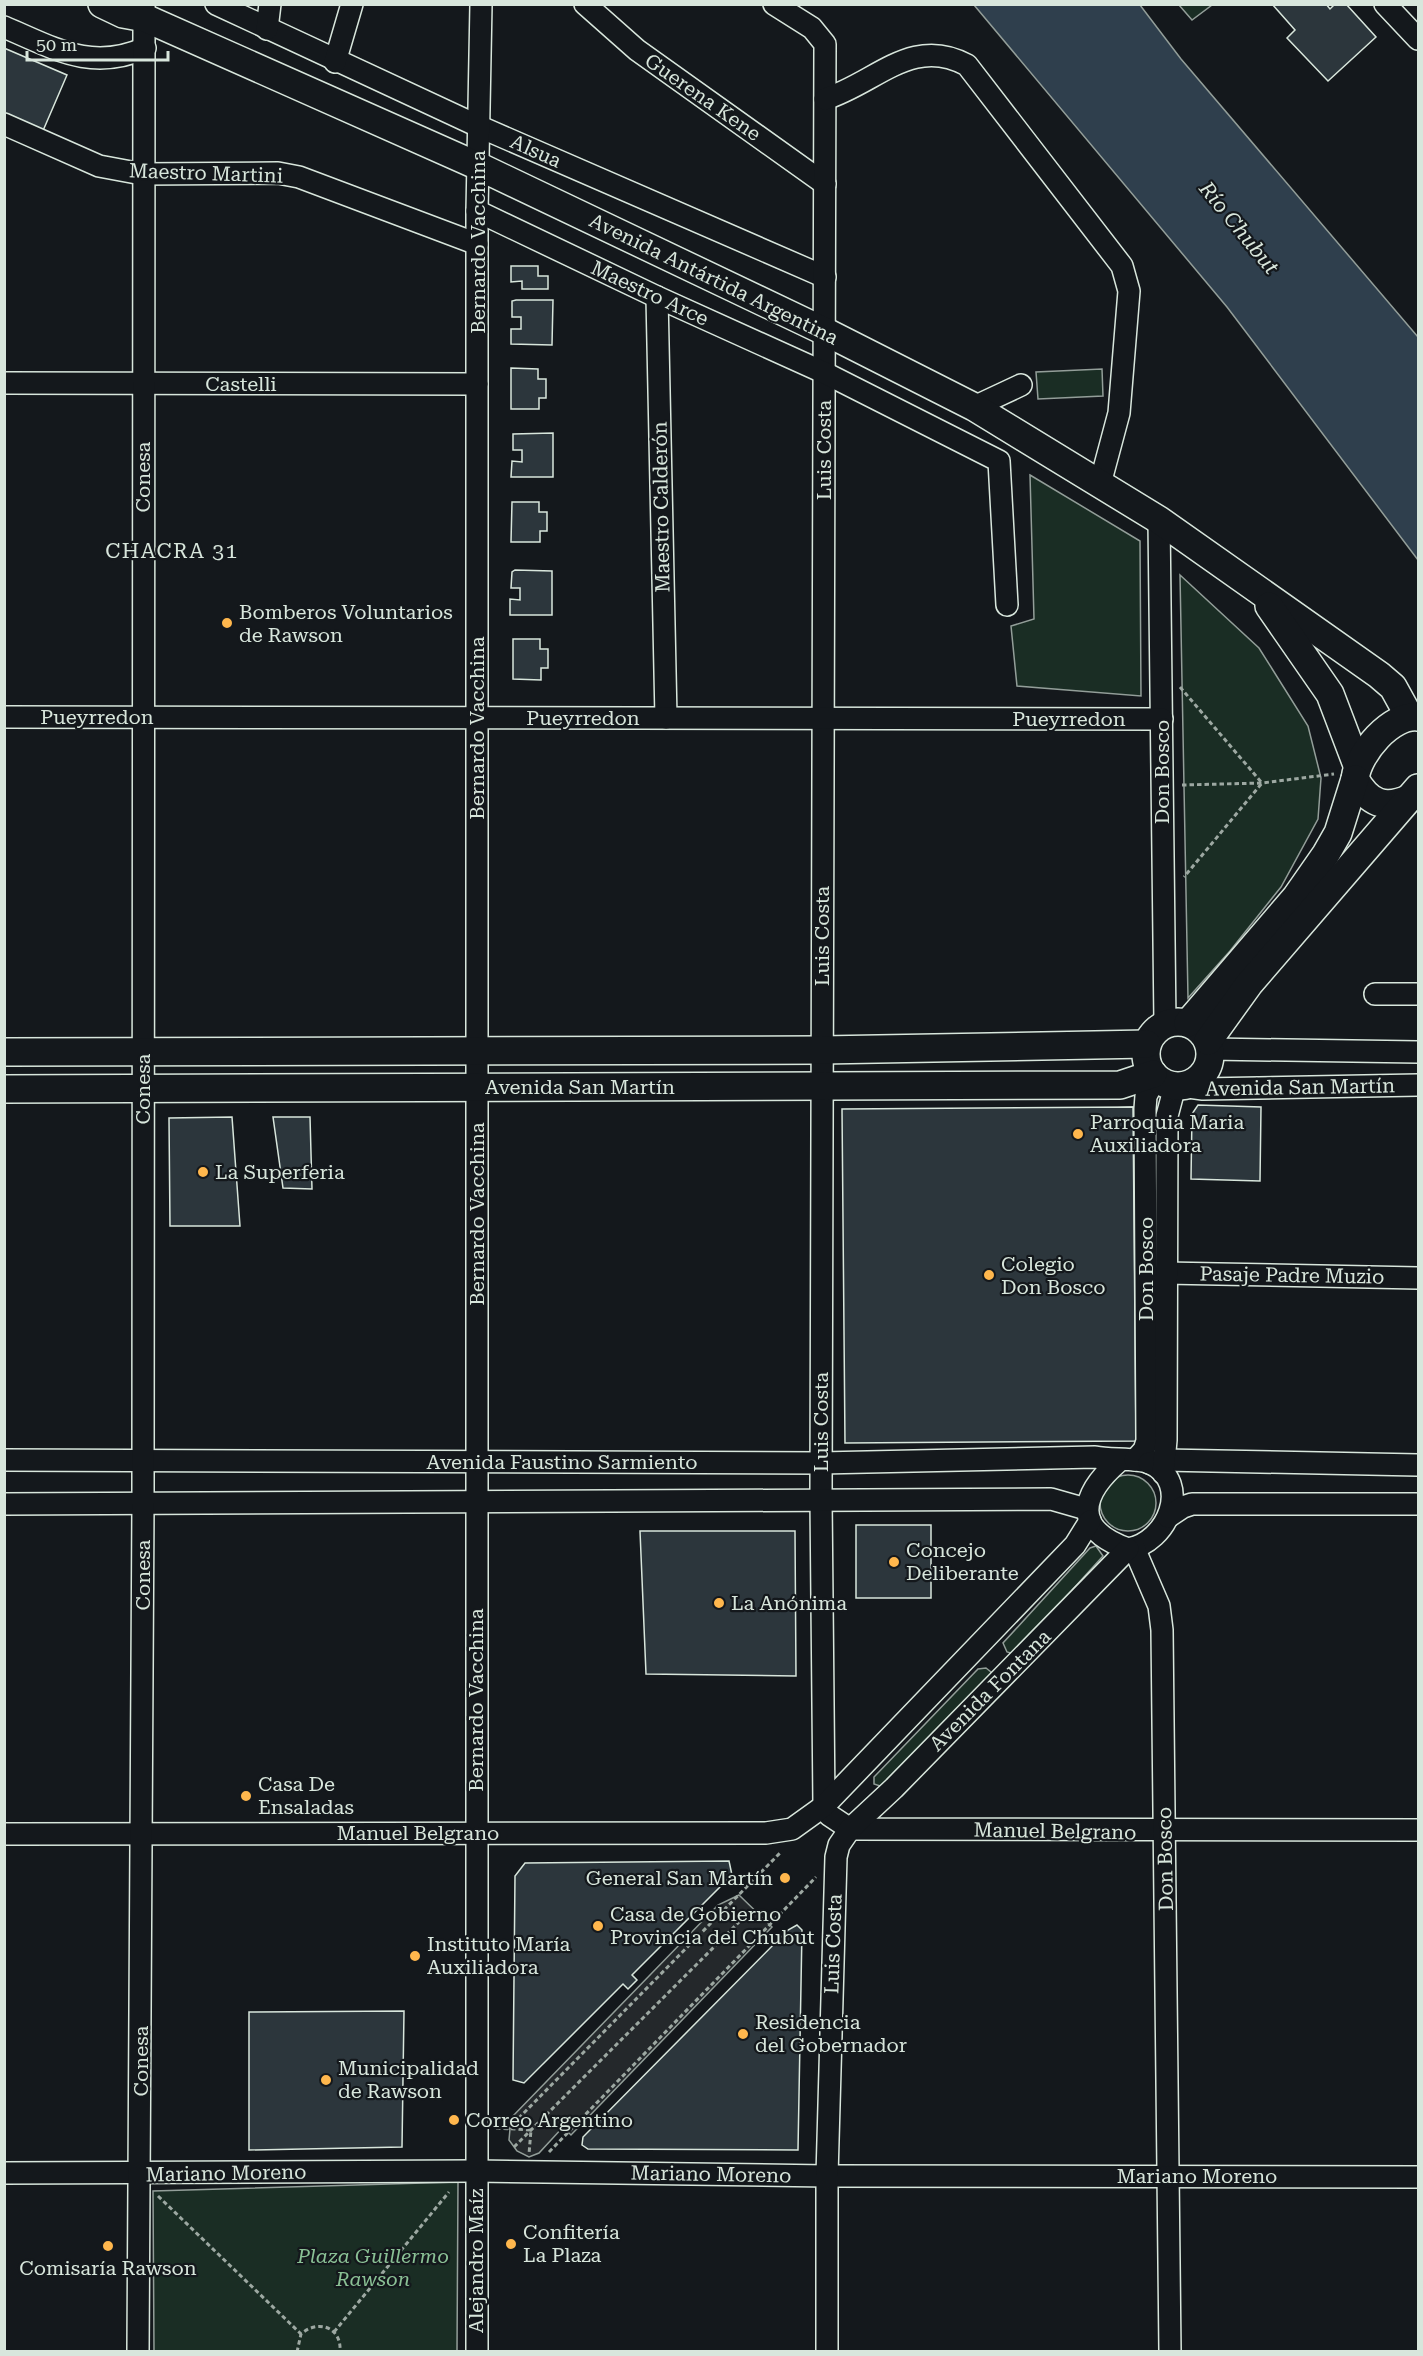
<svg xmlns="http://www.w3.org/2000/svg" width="1423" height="2356" viewBox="0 0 1423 2356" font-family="'Roboto Serif',serif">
<rect width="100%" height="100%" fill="#14181c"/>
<g fill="#1a2d24" stroke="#939e99" stroke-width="1.5">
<path d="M1179,5H1212L1192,20Z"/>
<path d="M1102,369L1103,396L1038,399L1036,372Z"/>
<path d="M1030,475L1140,541L1141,696L1017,686L1011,626L1034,619Z"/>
<path d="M1180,575L1259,648L1308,726L1321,778L1318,819L1281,887L1230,951L1188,998Z"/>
<circle cx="1128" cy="1503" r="28"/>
<path d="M1096,1546L1103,1556L1014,1654L1007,1652L1003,1643L1090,1548Z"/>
<path d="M986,1668L991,1672L990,1678L883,1787L874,1784V1777L978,1669Z"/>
<path d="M458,2182L457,2351H154L153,2191Z"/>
</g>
<path fill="#24282b" stroke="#939e99" stroke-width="1.5" d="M739,1895L772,1927L571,2135L563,2127L539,2153L529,2157L517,2151L509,2140L511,2118L718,1905Z"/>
<path fill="#2f3f4d" stroke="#939e99" stroke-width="1.5" d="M974,5H1140L1181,59L1418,337V560L1227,307Z"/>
<g fill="#2c363c" stroke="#d8e6dc" stroke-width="1.5">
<path d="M1272,4H1326L1330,9L1335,4H1346L1376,37L1328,81L1287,38L1295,30Z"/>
<path d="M4,48L67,75L42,133L4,117Z"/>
<path d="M511,266H538V276H548V289H522V281L511,282Z"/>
<path d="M516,300H553L552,345L511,344V329H521V317H512V301Z"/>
<path d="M511,368L538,369V379H546V398H539V409H511Z"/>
<path d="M553,433V477H511L512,461L522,462V450H513V434Z"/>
<path d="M512,502H539V512H547V531H540V542H511Z"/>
<path d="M515,570L552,571V615H510V599L520,600V588H511L512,572Z"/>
<path d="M513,639H540V649H548V668H541V680L513,679Z"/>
<path d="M1198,1105L1261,1107L1260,1181L1191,1179L1192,1114Z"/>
<path d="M1133,1107L1127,1152L1027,1150L1028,1116L1047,1117V1111Z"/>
<path d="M1133,1107L1136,1441L845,1443L842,1109Z"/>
<path d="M232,1117L240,1226H170L169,1118Z"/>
<path d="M273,1117H310L312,1189L283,1188Z"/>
<rect x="856" y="1525" width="75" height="73"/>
<path d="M640,1531H795L796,1676L646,1674Z"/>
<path d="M729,1861L732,1875L632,1975L637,1980L628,1989L623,1984L524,2083L513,2080L515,1876L525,1863Z"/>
<path d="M797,1925L802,1930L798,2150L588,2149L582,2145L583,2137L788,1930Z"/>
<path d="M404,2011L402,2147L249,2150V2012Z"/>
</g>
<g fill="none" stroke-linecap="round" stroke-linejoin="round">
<defs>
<g id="minor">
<path d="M216,4L478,126L825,277"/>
<path d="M585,4L637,50L825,184"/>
<path d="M774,4L812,28L825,44L821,1499L824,1806L829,1815L850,1829L1418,1830"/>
<path d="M1385,4L1418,39"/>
<path d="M4,27C54,48 91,72 145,48"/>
<path d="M267,29L270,4"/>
<path d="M335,62L352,4"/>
<path d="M825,99C876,83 912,35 967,65L1122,266L1129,291L1119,413L1100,484"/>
<path d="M4,124L99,166L142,174L278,173L299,177L477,244"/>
<path d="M477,211L657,297L825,373L999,461L1007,605"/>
<path d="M657,297L666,718"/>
<path d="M4,383L477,384"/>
<path d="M974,407L1021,385"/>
<path d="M1159,520L1165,1024"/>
<path d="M4,717L1162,719"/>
<path d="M1375,994H1418"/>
<path d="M1210,1049L1418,1052"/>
<path d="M1181,1086L1203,1089L1418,1085"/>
<path d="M1165,1273L1418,1278"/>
<path d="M4,1460L821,1463L1095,1457C1109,1460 1139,1458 1150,1463C1193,1483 1167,1543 1128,1549C1072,1529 1080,1495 1119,1461"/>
<path d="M1135,1460L1144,1450L1147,1441L1145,1109L1146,1096L1156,1077"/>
<path d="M1149,1463L1164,1460L1418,1465"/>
<path d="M1163,1473L1166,1440L1167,1116L1175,1086"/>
<path d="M4,1504L1051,1499L1086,1509"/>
<path d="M1168,1517L1183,1507L1192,1504H1418"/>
<path d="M1134,1548L1159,1606L1162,1630L1170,2352"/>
<path d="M4,1834L766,1833L792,1829L824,1806L1075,1545L1090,1521"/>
<path d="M4,2173L476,2171L827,2176L1418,2177"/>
<path d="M138,2352L143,1503L144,5"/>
<path d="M477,2352V211L481,4"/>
<path d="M827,2352V2176L836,1857L839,1845L850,1829L894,1788L1128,1549"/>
</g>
<g id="major">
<path d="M102,4L123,14L145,18L478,166L826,332L974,407L1159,520L1379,675L1393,687L1409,716"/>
<path d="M1269,606L1330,694L1357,765"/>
<path d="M1410,798C1384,810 1369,803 1355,779C1358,753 1391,714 1418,717"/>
<circle cx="1178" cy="1054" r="32"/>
<path d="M1188,1023L1296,897L1326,854L1338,833L1355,779"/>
<path d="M1208,1041L1249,984L1418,788"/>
<path d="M4,1052L822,1050L1147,1044"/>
<path d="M4,1089L1120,1085L1153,1074"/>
</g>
</defs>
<use href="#minor" stroke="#d8e6dc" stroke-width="24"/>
<use href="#major" stroke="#d8e6dc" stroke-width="30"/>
<g stroke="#9da8a2" stroke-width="3" stroke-dasharray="4.5 3" stroke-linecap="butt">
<path d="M1180,687L1262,783L1184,877"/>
<path d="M1182,785L1262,783L1334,774"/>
<path d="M496,2128L531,2130L529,2154"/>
<path d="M508,2129L781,1852"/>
<path d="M514,2147L752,1909"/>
<path d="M549,2152L816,1877"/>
<path d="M158,2196L301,2334"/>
<path d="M334,2332L449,2192"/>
<path d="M297,2352L301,2334C318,2319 342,2327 340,2352"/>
</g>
<use href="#minor" stroke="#14181c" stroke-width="21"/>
<use href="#major" stroke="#14181c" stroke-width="27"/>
</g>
<g fill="#ffb74d" stroke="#14181c" stroke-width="2">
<circle cx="227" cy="623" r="6"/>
<circle cx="1078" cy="1134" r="6"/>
<circle cx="203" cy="1172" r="6"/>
<circle cx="989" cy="1275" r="6"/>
<circle cx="894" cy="1562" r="6"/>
<circle cx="719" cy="1603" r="6"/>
<circle cx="246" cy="1796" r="6"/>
<circle cx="785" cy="1878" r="6"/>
<circle cx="598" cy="1926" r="6"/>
<circle cx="415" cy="1956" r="6"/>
<circle cx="743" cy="2034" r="6"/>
<circle cx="326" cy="2080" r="6"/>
<circle cx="454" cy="2120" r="6"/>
<circle cx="511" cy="2244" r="6"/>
<circle cx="108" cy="2246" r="6"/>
</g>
<g text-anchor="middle" stroke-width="4.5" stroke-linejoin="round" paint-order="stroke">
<g font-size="20" fill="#d8e6dc" stroke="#14181c">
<text transform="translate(703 97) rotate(35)" y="7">Guerena Kene</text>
<text transform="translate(536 151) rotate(24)" y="7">Alsua</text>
<text transform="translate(206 173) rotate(2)" y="7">Maestro Martini</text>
<text transform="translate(478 242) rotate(-90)" y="7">Bernardo Vacchina</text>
<text transform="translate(714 279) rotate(26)" y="7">Avenida Antártida Argentina</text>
<text transform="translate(650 293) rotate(25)" y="7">Maestro Arce</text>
<text x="241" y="391">Castelli</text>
<text transform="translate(824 450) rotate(-90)" y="7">Luis Costa</text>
<text transform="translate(143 477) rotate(-90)" y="7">Conesa</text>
<text transform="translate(661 507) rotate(-91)" y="7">Maestro Calderón</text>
<text x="97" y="724">Pueyrredon</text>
<text x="583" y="725">Pueyrredon</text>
<text x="1069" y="726">Pueyrredon</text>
<text transform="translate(477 728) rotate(-90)" y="7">Bernardo Vacchina</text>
<text transform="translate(1162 772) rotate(-90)" y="7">Don Bosco</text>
<text transform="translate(822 936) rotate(-90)" y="7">Luis Costa</text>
<text x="580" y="1094">Avenida San Martín</text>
<text transform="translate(1300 1087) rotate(-1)" y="7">Avenida San Martín</text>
<text transform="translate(143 1089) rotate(-90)" y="7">Conesa</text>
<text transform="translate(477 1214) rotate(-90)" y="7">Bernardo Vacchina</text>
<text transform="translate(1146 1269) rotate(-90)" y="7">Don Bosco</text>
<text transform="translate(1292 1275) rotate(1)" y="7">Pasaje Padre Muzio</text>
<text transform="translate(821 1422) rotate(-90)" y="7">Luis Costa</text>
<text x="562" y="1469">Avenida Faustino Sarmiento</text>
<text transform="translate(143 1575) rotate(-90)" y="7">Conesa</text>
<text transform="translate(990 1690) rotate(-45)" y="7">Avenida Fontana</text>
<text transform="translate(476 1700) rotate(-90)" y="7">Bernardo Vacchina</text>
<text transform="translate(1055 1831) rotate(1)" y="7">Manuel Belgrano</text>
<text x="418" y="1840">Manuel Belgrano</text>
<text transform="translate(1165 1859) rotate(-91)" y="7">Don Bosco</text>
<text transform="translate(833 1944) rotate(-88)" y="7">Luis Costa</text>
<text transform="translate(141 2061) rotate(-90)" y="7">Conesa</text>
<text transform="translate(226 2173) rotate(-1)" y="7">Mariano Moreno</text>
<text transform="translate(711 2174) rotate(1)" y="7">Mariano Moreno</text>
<text x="1197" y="2183">Mariano Moreno</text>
<text transform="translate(476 2261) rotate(-90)" y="7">Alejandro Maíz</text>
</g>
<g font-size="20" fill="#d8e6dc" stroke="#14181c" text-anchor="start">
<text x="239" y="619">Bomberos Voluntarios<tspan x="239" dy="23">de Rawson</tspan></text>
<text x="1090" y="1129">Parroquia Maria<tspan x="1090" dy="23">Auxiliadora</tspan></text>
<text x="215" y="1179">La Superferia</text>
<text x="1001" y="1271">Colegio<tspan x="1001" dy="23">Don Bosco</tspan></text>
<text x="906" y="1557">Concejo<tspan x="906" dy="23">Deliberante</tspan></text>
<text x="731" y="1610">La Anónima</text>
<text x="258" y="1791">Casa De<tspan x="258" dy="23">Ensaladas</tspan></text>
<text x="773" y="1885" text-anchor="end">General San Martín</text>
<text x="610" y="1921">Casa de Gobierno<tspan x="610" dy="23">Provincia del Chubut</tspan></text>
<text x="427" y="1951">Instituto María<tspan x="427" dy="23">Auxiliadora</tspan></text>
<text x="755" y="2029">Residencia<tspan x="755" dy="23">del Gobernador</tspan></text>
<text x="338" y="2075">Municipalidad<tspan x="338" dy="23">de Rawson</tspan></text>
<text x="466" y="2127">Correo Argentino</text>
<text x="523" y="2239">Confitería<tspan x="523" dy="23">La Plaza</tspan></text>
<text x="108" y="2275" text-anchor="middle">Comisaría Rawson</text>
</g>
<g font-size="20" font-style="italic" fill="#8ac095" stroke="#14181c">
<text x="373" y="2263">Plaza Guillermo<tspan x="373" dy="23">Rawson</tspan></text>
</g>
<g font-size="21" font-style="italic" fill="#d8e6dc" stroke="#14181c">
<text transform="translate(1239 228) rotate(51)" y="7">Río Chubut</text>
</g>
<g font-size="21" letter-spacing="1.5" fill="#d8e6dc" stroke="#14181c">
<text x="172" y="558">CHACRA 31</text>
</g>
</g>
<rect width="1423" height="2356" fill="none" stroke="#d8e6dc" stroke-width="12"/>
<path d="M27 51v9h141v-9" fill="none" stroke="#d8e6dc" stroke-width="3"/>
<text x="36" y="51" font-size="18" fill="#d8e6dc" stroke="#14181c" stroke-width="4.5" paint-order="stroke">50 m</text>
</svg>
